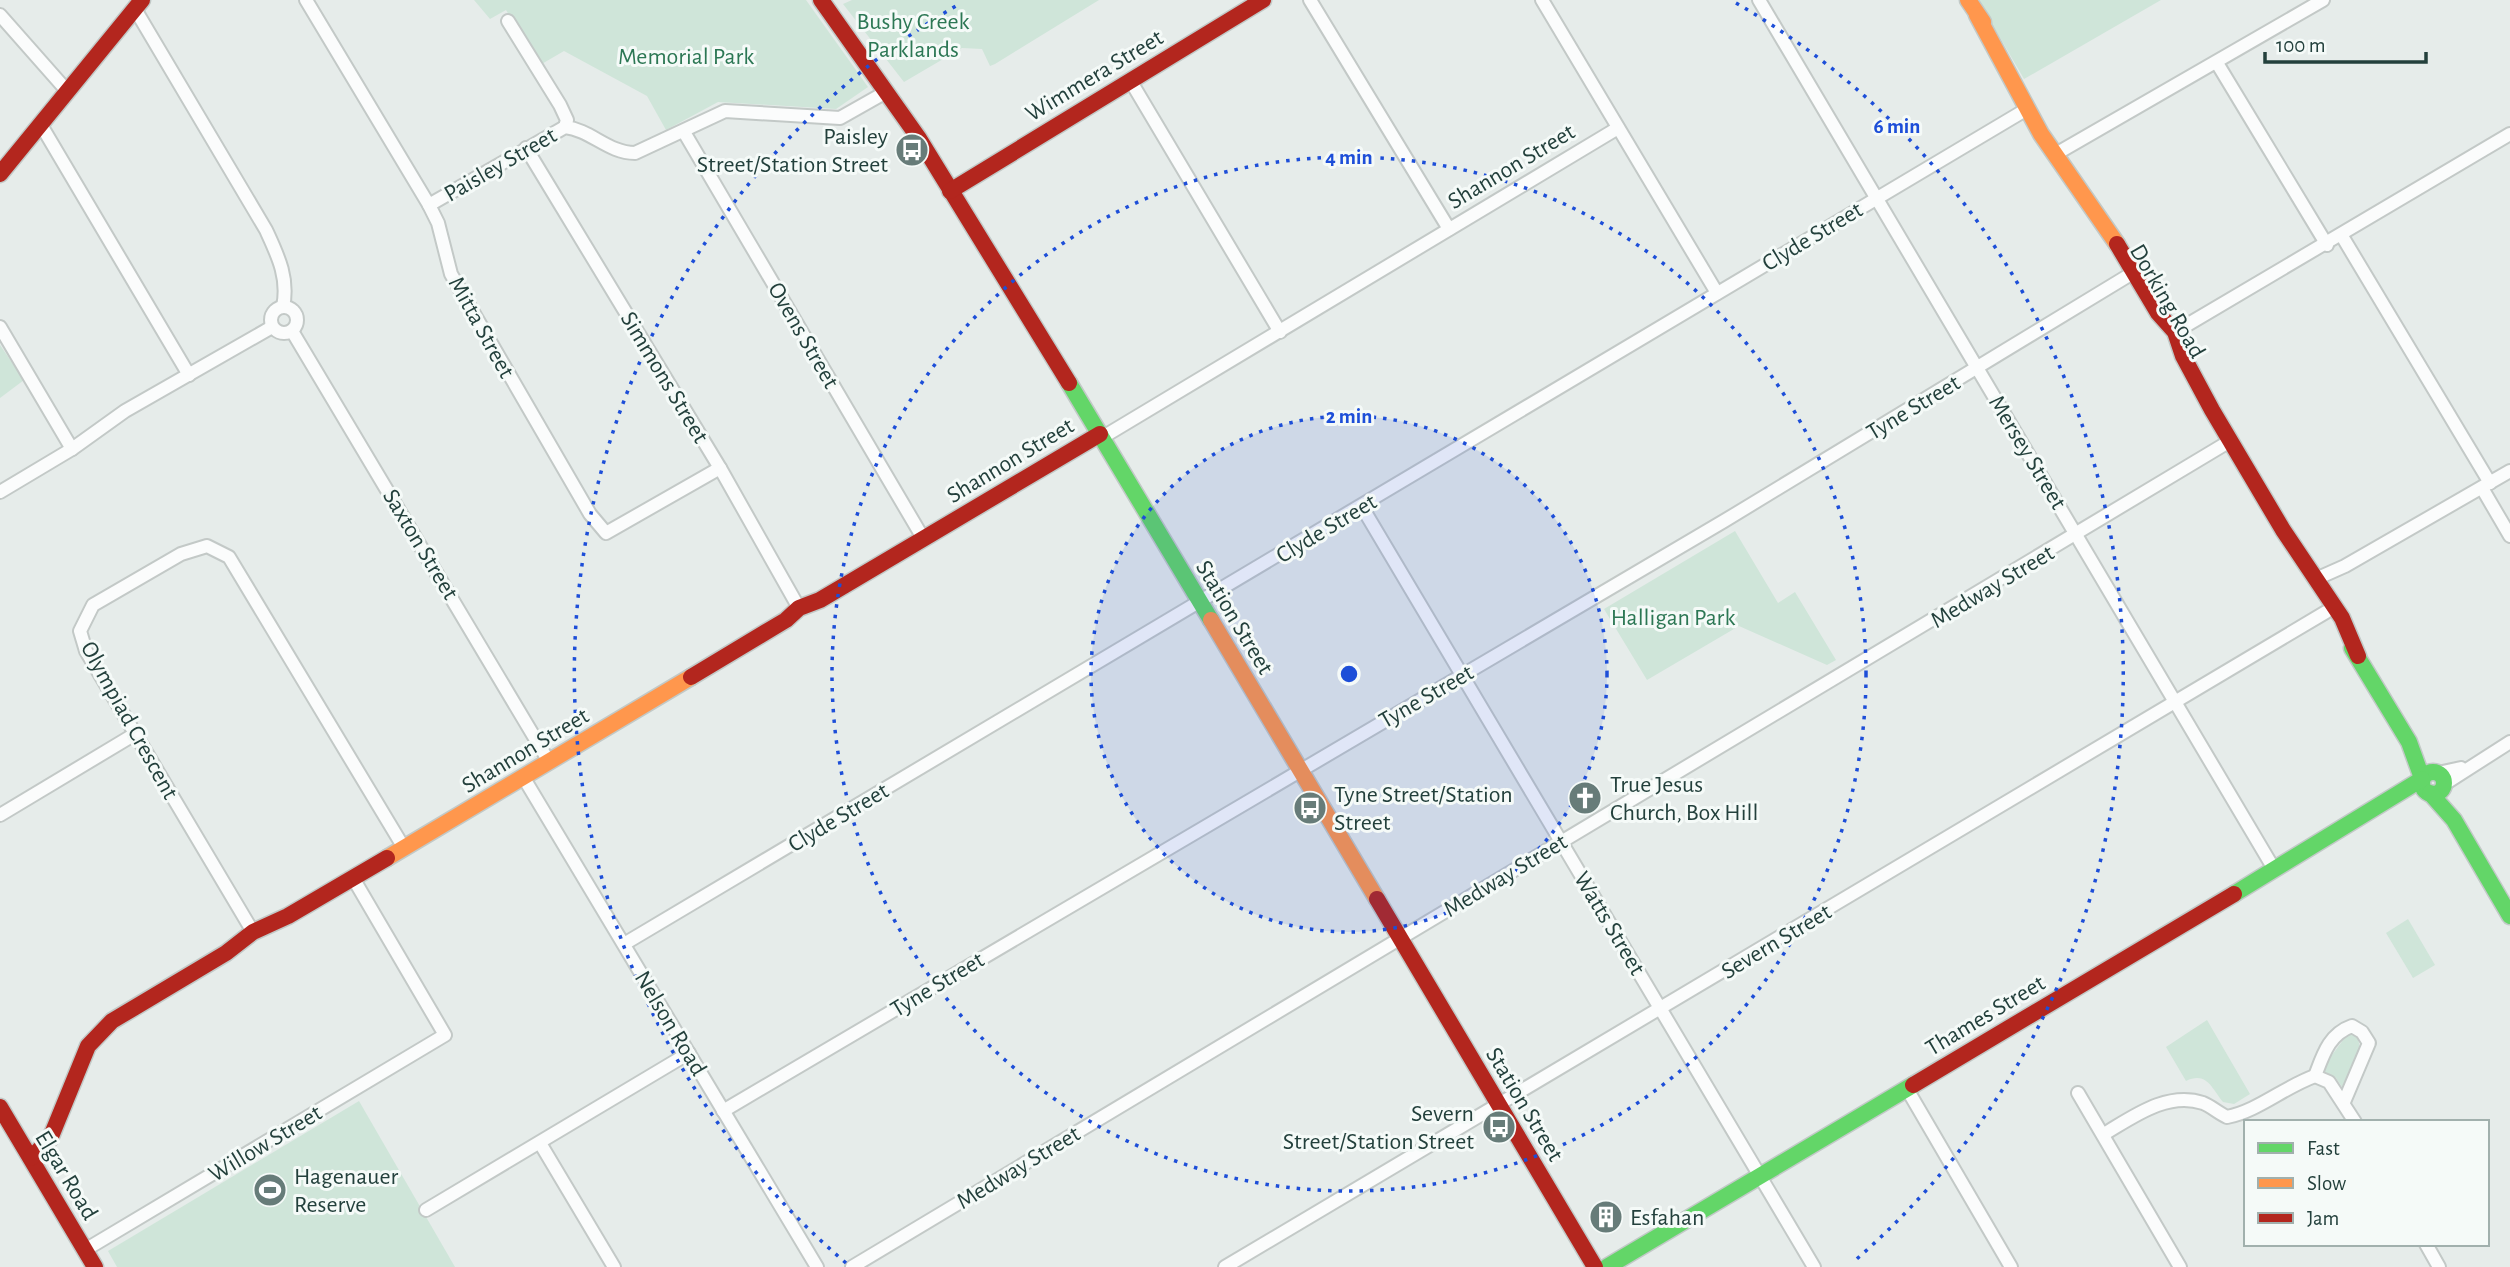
<svg xmlns="http://www.w3.org/2000/svg" width="2510" height="1267" viewBox="0 0 2510 1267" font-family="'Alegreya Sans',sans-serif">
<rect width="100%" height="100%" fill="#e6ecea"/>
<g fill="#cfe5d9">
<path d="M474,0H806L868,87L836,109L718,102L666,130L647,96L564,51L540,65L506,10L490,19Z"/>
<path d="M852,0H1099L995,64L990,66L982,49L962,48L904,82L843,4Z"/>
<path d="M1978,0H2161L2024,79Z"/>
<path d="M0,345L24,380L0,398Z"/>
<path d="M1735,531L1778,603L1795,592L1836,660L1827,665L1739,626L1647,680L1604,609Z"/>
<path d="M2408,919L2435,965L2413,978L2386,933Z"/>
<path d="M2207,1020L2250,1094L2234,1104L2223,1102C2212,1089 2207,1071 2186,1081L2166,1047Z"/>
<path d="M2349,1032L2358,1036L2360,1051L2342,1087L2336,1078L2321,1070Z"/>
<path d="M359,1101L455,1267H117L108,1251Z"/>
</g>
<g fill="none" stroke-linecap="round" stroke-linejoin="round">
<defs>
<g id="street">
<path d="M306,0L429,205L438,223L451,274L590,514L606,533L720,468"/>
<path d="M1310,0L1449,229"/>
<path d="M1542,0L1717,293"/>
<path d="M1759,0L2274,869"/>
<path d="M135,9L266,230C278,256 289,278 283,307"/>
<path d="M0,15L68,92"/>
<path d="M508,21L560,105L567,120L565,127"/>
<path d="M2217,63L2327,245"/>
<path d="M1130,80L1280,332"/>
<path d="M41,125L189,375"/>
<path d="M684,132L923,538"/>
<path d="M526,148L720,468L799,608"/>
<path d="M2061,151L2323,0"/>
<path d="M429,205L565,127C591,130 608,153 635,153L725,111L840,118L886,92"/>
<path d="M2342,236L2490,483"/>
<circle cx="284" cy="320" r="13"/>
<path d="M0,327L72,449"/>
<path d="M292,331L548,760"/>
<path d="M2175,332L2510,134"/>
<path d="M1103,437L1618,128"/>
<path d="M2482,488L2510,536"/>
<path d="M0,492L72,449L125,411L272,327"/>
<path d="M1362,507L1814,1267"/>
<path d="M2318,578L2345,566L2510,471"/>
<path d="M2438,773L2461,768"/>
<path d="M525,780L817,1267"/>
<path d="M2443,785L2510,742"/>
<path d="M0,815L135,734"/>
<path d="M253,932L86,651L80,631L93,605L181,554L207,546L229,557L404,848"/>
<path d="M624,944L2027,109"/>
<path d="M2315,1076C2323,1055 2329,1034 2352,1026L2362,1032L2369,1043L2344,1102"/>
<path d="M1907,1089L2011,1267"/>
<path d="M2078,1093L2180,1267"/>
<path d="M723,1111L1724,521L2126,277"/>
<path d="M2104,1134C2133,1117 2167,1091 2203,1103C2211,1106 2218,1113 2227,1117C2258,1111 2284,1087 2315,1076L2329,1082L2355,1122"/>
<path d="M540,1143L614,1267"/>
<path d="M426,1210L689,1053"/>
<path d="M2426,1244L2439,1267"/>
<path d="M85,1250L445,1035L353,878"/>
<path d="M852,1267L2230,441"/>
<path d="M1225,1267L2326,612"/>
</g>
<g id="fast">
<path d="M1069,383L1211,620"/>
<path d="M2352,648L2409,742L2422,778"/>
<circle cx="2433" cy="783" r="11"/>
<path d="M2430,793L2454,820L2510,916"/>
<path d="M2234,894L2422,779"/>
<path d="M1607,1267L1913,1085"/>
</g>
<g id="slow">
<path d="M1968,0L1983,22"/>
<path d="M1977,15L2041,134L2117,244"/>
<path d="M1211,620L1377,899"/>
<path d="M387,858L691,677"/>
</g>
<g id="jam">
<path d="M821,0L918,137L1069,383"/>
<path d="M0,174L142,0"/>
<path d="M950,191L1263,0"/>
<path d="M2117,244L2158,313L2175,332L2183,356L2212,410L2283,530L2342,618L2358,656"/>
<path d="M691,677L786,620L799,608L820,600L1100,434"/>
<path d="M1377,899L1595,1267"/>
<path d="M1913,1085L2234,894"/>
<path d="M0,1107L95,1267"/>
<path d="M31,1158L50,1139L88,1046L112,1021L226,953L253,932L288,916L387,858"/>
</g>
</defs>
<use href="#street" stroke="#c3c9c7" stroke-width="16"/>
<use href="#fast" stroke="#c2c9c7" stroke-width="19"/>
<use href="#slow" stroke="#c2c9c7" stroke-width="19"/>
<use href="#jam" stroke="#c2c9c7" stroke-width="19"/>
<use href="#street" stroke="#fbfcfc" stroke-width="12"/>
<use href="#fast" stroke="#63d668" stroke-width="16"/>
<use href="#slow" stroke="#ff974d" stroke-width="16"/>
<use href="#jam" stroke="#b3261e" stroke-width="16"/>
</g>
<circle cx="1349" cy="674" r="258" fill="#1d4ed8" fill-opacity=".12"/>
<g fill="none" stroke="#1d4ed8" stroke-width="3.5" stroke-dasharray="3.5 7">
<circle cx="1349" cy="674" r="258"/>
<circle cx="1349" cy="674" r="517"/>
<path d="M846 1263A775 775 0 0 1 961 3M1736 3A775 775 0 0 1 1852 1263"/>
</g>
<defs>
<symbol id="bus-disc" viewBox="-11 -11 22 22"><circle r="9.5" fill="#677c79" stroke="#f5faf8"/><path d="M-5-6H5V4H4V6H2V4H-2V6H-4V4H-5ZM-3.5-4V0h7V-4ZM-3.5 1.2v1.5H-2V1.2ZM2 1.2v1.5H3.5V1.2Z" fill="#fff"/></symbol>
<symbol id="church-disc" viewBox="-11 -11 22 22"><circle r="9.5" fill="#677c79" stroke="#f5faf8"/><path d="M-1.2-6h2.4v3.5h3.3v2.4h-3.3V6h-2.4V-.1h-3.3v-2.4h3.3Z" fill="#fff"/></symbol>
<symbol id="stadium-disc" viewBox="-11 -11 22 22"><circle r="9.5" fill="#677c79" stroke="#f5faf8"/><path d="M0-5a6.5 5 0 1 0 0 10a6.5 5 0 1 0 0-10ZM-3.5-1.8h7v3.6h-7Z" fill="#fff"/></symbol>
<symbol id="building-disc" viewBox="-11 -11 22 22"><circle r="9.5" fill="#677c79" stroke="#f5faf8"/><path d="M-4-6H4V6H1V3H-1V6H-4ZM-2.5-4.3h1.7v1.8h-1.7ZM.8-4.3h1.7v1.8H.8ZM-2.5-1h1.7V.8h-1.7ZM.8-1h1.7V.8H.8Z" fill="#fff"/></symbol>
</defs>
<g fill-rule="evenodd">
<use href="#bus-disc" x="893" y="131" width="38" height="38"/>
<use href="#church-disc" x="1566" y="779" width="38" height="38"/>
<use href="#bus-disc" x="1291" y="789" width="38" height="38"/>
<use href="#bus-disc" x="1480" y="1108" width="38" height="38"/>
<use href="#stadium-disc" x="251" y="1171" width="38" height="38"/>
<use href="#building-disc" x="1587" y="1198" width="38" height="38"/>
</g>
<g text-anchor="middle" stroke-width="6" stroke-linejoin="round" paint-order="stroke">
<g font-size="24" fill="#2c7754" stroke="#f5faf8">
<text x="913" y="29">Bushy Creek<tspan x="913" dy="28">Parklands</tspan></text>
<text x="686" y="64">Memorial Park</text>
<text x="1673" y="625">Halligan Park</text>
</g>
<g font-size="24" fill="#23403c" stroke="#f5faf8">
<text transform="translate(1094 75) rotate(-31)" y="8">Wimmera Street</text>
<text transform="translate(500 164) rotate(-30)" y="8">Paisley Street</text>
<text transform="translate(1511 166) rotate(-31)" y="8">Shannon Street</text>
<text transform="translate(1812 236) rotate(-31)" y="8">Clyde Street</text>
<text transform="translate(2168 301) rotate(60)" y="8">Dorking Road</text>
<text transform="translate(482 327) rotate(61)" y="8">Mitta Street</text>
<text transform="translate(804 335) rotate(60)" y="8">Ovens Street</text>
<text transform="translate(665 377) rotate(59)" y="8">Simmons Street</text>
<text transform="translate(1913 407) rotate(-31)" y="8">Tyne Street</text>
<text transform="translate(2028 452) rotate(59)" y="8">Mersey Street</text>
<text transform="translate(1010 460) rotate(-31)" y="8">Shannon Street</text>
<text transform="translate(1326 528) rotate(-31)" y="8">Clyde Street</text>
<text transform="translate(421 544) rotate(59)" y="8">Saxton Street</text>
<text transform="translate(1992 586) rotate(-31)" y="8">Medway Street</text>
<text transform="translate(1235 617) rotate(59)" y="8">Station Street</text>
<text transform="translate(1426 696) rotate(-30)" y="8">Tyne Street</text>
<text transform="translate(130 720) rotate(61)" y="8">Olympiad Crescent</text>
<text transform="translate(525 750) rotate(-31)" y="8">Shannon Street</text>
<text transform="translate(838 817) rotate(-31)" y="8">Clyde Street</text>
<text transform="translate(1505 875) rotate(-31)" y="8">Medway Street</text>
<text transform="translate(1610 923) rotate(59)" y="8">Watts Street</text>
<text transform="translate(1776 941) rotate(-31)" y="8">Severn Street</text>
<text transform="translate(937 984) rotate(-31)" y="8">Tyne Street</text>
<text transform="translate(1985 1015) rotate(-31)" y="8">Thames Street</text>
<text transform="translate(671 1023) rotate(59)" y="8">Nelson Road</text>
<text transform="translate(1525 1104) rotate(59)" y="8">Station Street</text>
<text transform="translate(265 1143) rotate(-31)" y="8">Willow Street</text>
<text transform="translate(1018 1167) rotate(-31)" y="8">Medway Street</text>
<text transform="translate(67 1175) rotate(59)" y="8">Elgar Road</text>
</g>
<g font-size="24" fill="#23403c" stroke="#f5faf8" text-anchor="start">
<text x="888" y="144" text-anchor="end">Paisley<tspan x="888" dy="28">Street/Station Street</tspan></text>
<text x="1610" y="792">True Jesus<tspan x="1610" dy="28">Church, Box Hill</tspan></text>
<text x="1334" y="802">Tyne Street/Station<tspan x="1334" dy="28">Street</tspan></text>
<text x="1474" y="1121" text-anchor="end">Severn<tspan x="1474" dy="28">Street/Station Street</tspan></text>
<text x="294" y="1184">Hagenauer<tspan x="294" dy="28">Reserve</tspan></text>
<text x="1630" y="1225">Esfahan</text>
</g>
</g>
<circle cx="1349" cy="674" r="10" fill="#1d4ed8" stroke="#f5faf8" stroke-width="3.5"/>
<g font-size="21" text-anchor="middle" font-weight="bold" fill="#1d4ed8" stroke="#f5faf8" stroke-width="6" stroke-linejoin="round" paint-order="stroke">
<text x="1897" y="133">6 min</text>
<text x="1349" y="164">4 min</text>
<text x="1349" y="423">2 min</text>
</g>
<rect x="2244" y="1120" width="245" height="126" fill="#f5faf8" stroke="#a1b0ad" stroke-width="2"/>
<rect x="2258" y="1143" width="35" height="10" fill="#63d668" stroke="#a1b0ad" stroke-width="2"/>
<text x="2307" y="1155" font-size="21" fill="#23403c">Fast</text>
<rect x="2258" y="1178" width="35" height="10" fill="#ff974d" stroke="#a1b0ad" stroke-width="2"/>
<text x="2307" y="1190" font-size="21" fill="#23403c">Slow</text>
<rect x="2258" y="1213" width="35" height="10" fill="#b3261e" stroke="#a1b0ad" stroke-width="2"/>
<text x="2307" y="1225" font-size="21" fill="#23403c">Jam</text>
<path d="M2265 52v10h161v-10" fill="none" stroke="#23403c" stroke-width="3.5"/>
<text x="2276" y="52" font-size="21" fill="#23403c" stroke="#f5faf8" stroke-width="5" paint-order="stroke">100 m</text>
</svg>
